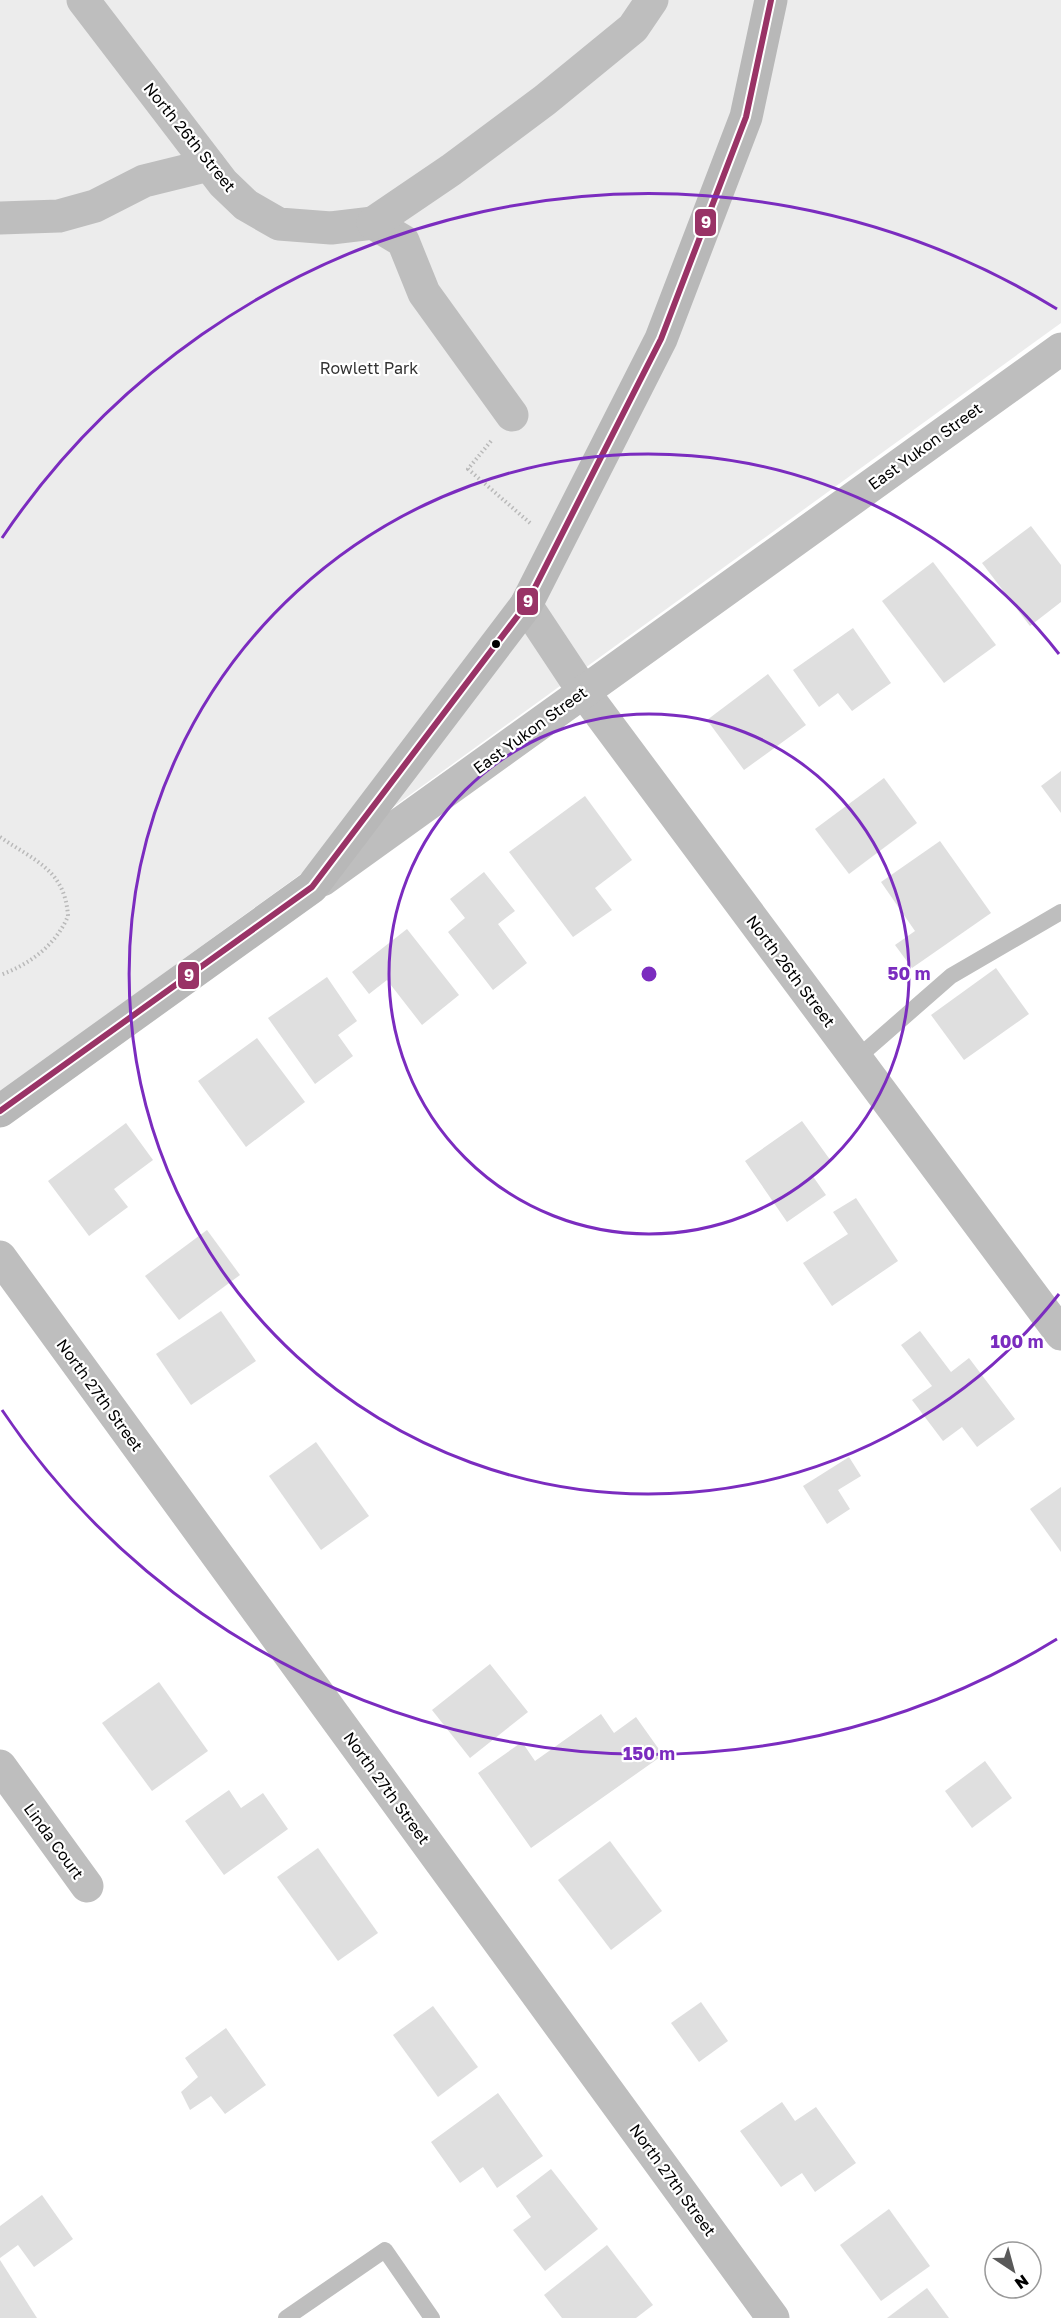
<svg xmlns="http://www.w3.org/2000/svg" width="1061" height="2318" viewBox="0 0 1061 2318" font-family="'Golos Text',sans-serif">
<rect width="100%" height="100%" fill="#fff"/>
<path fill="#ececec" d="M0,0H1061V323L0,1092Z"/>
<g fill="#dfdfdf">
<path d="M1031,526L1061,565V602L1030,626L982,563Z"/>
<path d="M933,562L996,645L944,683L882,601Z"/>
<path d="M853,628L891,683L852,711L838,693L819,707L793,670Z"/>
<path d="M768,674L806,725L744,770L707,720Z"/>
<path d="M1061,771V813L1041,786Z"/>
<path d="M884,778L917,823L849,874L815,829Z"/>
<path d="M585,796L632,860L595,888L612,910L573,937L509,852Z"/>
<path d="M940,841L991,913L912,968L895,945L915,931L881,882Z"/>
<path d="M484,872L515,911L498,924L527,963L493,990L448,932L465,918L450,899Z"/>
<path d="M407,929L459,995L422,1025L387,980L369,994L352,972Z"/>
<path d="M996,968L1029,1014L964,1060L931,1015Z"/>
<path d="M327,977L357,1021L338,1035L353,1056L315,1084L268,1018Z"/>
<path d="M257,1038L305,1102L246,1147L198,1081Z"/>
<path d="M802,1121L831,1161L812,1175L826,1195L787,1222L745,1161Z"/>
<path d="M126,1123L153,1160L114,1189L128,1207L89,1236L48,1181Z"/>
<path d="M856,1198L898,1261L832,1306L803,1263L848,1234L833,1212Z"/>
<path d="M207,1230L240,1275L179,1320L145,1276Z"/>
<path d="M221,1311L256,1361L191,1405L156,1354Z"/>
<path d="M920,1331L951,1372L969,1358L1015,1419L977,1447L962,1427L943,1441L912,1400L932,1386L901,1345Z"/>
<path d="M316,1442L369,1516L321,1550L269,1476Z"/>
<path d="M849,1457L861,1476L838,1490L850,1509L827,1524L803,1486Z"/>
<path d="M1061,1487V1552L1030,1509Z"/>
<path d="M490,1664L528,1712L470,1758L432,1710Z"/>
<path d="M159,1682L208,1751L152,1791L102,1723Z"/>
<path d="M601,1714L614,1733L636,1717L663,1755L531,1848L478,1773L522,1742L535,1761Z"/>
<path d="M985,1761L1012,1798L972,1828L945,1791Z"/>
<path d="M229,1790L241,1808L263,1793L288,1829L224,1875L185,1821Z"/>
<path d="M610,1841L662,1911L611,1950L558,1880Z"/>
<path d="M318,1848L378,1933L338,1961L277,1877Z"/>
<path d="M701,2002L728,2041L699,2062L671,2023Z"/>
<path d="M433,2006L478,2067L438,2097L393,2035Z"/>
<path d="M226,2028L266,2085L225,2114L211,2096L190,2110L181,2092L198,2077L185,2058Z"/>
<path d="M498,2093L543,2156L497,2188L483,2167L460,2183L431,2142Z"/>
<path d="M782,2102L795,2121L816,2107L856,2163L815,2192L802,2173L781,2187L740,2131Z"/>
<path d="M551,2169L598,2229L545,2271L513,2230L531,2217L516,2196Z"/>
<path d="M42,2195L73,2239L34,2267L18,2245L0,2258V2226Z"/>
<path d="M889,2209L930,2266L881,2301L840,2245Z"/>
<path d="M607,2245L653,2305L636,2318H562L544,2295Z"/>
<path d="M0,2260L37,2318H0Z"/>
<path d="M927,2288L949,2318H887Z"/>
</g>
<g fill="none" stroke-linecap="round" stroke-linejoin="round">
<g stroke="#b9b9b9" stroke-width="4" stroke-dasharray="1.5 3" stroke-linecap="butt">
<path d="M491,441L468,469L530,523"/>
<path d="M0,837C35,861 65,870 68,916C56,945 29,965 0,975"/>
</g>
<g stroke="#bebebe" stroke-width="16">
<path d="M856,1059L951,976L1061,912"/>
<path d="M286,2318L385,2250L432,2318"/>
</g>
<g stroke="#bebebe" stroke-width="33">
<path d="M83,0L223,183L246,205L279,224L331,228L373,223L403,241L424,293L512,415"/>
<path d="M0,218L59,216L95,206L144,181L209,165"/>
<path d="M373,223L451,170L545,100L633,28L652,0"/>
<path d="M526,605L583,691L1061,1334"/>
<path d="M322,880L1061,349"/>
<path d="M0,1257L773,2318"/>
<path d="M0,1766L87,1886"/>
</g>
<path stroke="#b8b8b8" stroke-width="33" d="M0,1111L312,887L526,605L661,339L746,117L771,0"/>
<defs>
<path id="bus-1" d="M0,1111L312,887L526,605L661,339L746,117L771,0"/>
</defs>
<use href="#bus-1" stroke="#fff" stroke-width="10"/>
<use href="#bus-1" stroke="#936" stroke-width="6"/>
</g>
<g fill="none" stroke="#7b2cbf" stroke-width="3">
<circle cx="649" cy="974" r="260"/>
<path d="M1059 1294A520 520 0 1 1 1059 654"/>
<path d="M1057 1639A780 780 0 0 1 2 1410M2 538A780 780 0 0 1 1057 309"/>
</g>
<circle fill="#000" stroke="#fff" stroke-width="2" cx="496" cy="644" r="5"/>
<g text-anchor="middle" stroke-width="4.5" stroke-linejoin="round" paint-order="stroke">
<g font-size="16" fill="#000" stroke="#fff">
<text transform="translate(190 137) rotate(51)" y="6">North 26th Street</text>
<text transform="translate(925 446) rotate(-36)" y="6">East Yukon Street</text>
<text transform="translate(530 730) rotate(-36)" y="6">East Yukon Street</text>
<text transform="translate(791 971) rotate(53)" y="6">North 26th Street</text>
<text transform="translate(100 1395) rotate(54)" y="6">North 27th Street</text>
<text transform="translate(387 1788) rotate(54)" y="6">North 27th Street</text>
<text transform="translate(54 1841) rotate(54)" y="6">Linda Court</text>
<text transform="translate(673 2180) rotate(54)" y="6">North 27th Street</text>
</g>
<g font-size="16" fill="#333" stroke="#fff">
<text x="369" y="374">Rowlett Park</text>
</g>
</g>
<circle cx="649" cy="974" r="9" fill="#7b2cbf" stroke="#fff" stroke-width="3"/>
<g font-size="18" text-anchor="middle" font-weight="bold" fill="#7b2cbf" stroke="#fff" stroke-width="4.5" stroke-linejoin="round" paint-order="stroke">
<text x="909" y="980">50 m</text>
<text x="1017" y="1348">100 m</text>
<text x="649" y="1760">150 m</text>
</g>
<g stroke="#fff" stroke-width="2">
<rect x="694" y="208" width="23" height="29" rx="6" fill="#936"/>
<rect x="516" y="587" width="23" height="29" rx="6" fill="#936"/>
<rect x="177" y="961" width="23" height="29" rx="6" fill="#936"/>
</g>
<g font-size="16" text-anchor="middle" font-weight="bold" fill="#fff">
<text x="706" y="228">9</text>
<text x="528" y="607">9</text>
<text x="189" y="981">9</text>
</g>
<g transform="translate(1013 2270) rotate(144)"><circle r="28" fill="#ffffff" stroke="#999999" stroke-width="1.5"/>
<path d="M0-4.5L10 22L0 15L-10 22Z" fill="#595959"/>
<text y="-9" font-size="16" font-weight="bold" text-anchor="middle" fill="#000000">N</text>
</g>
</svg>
